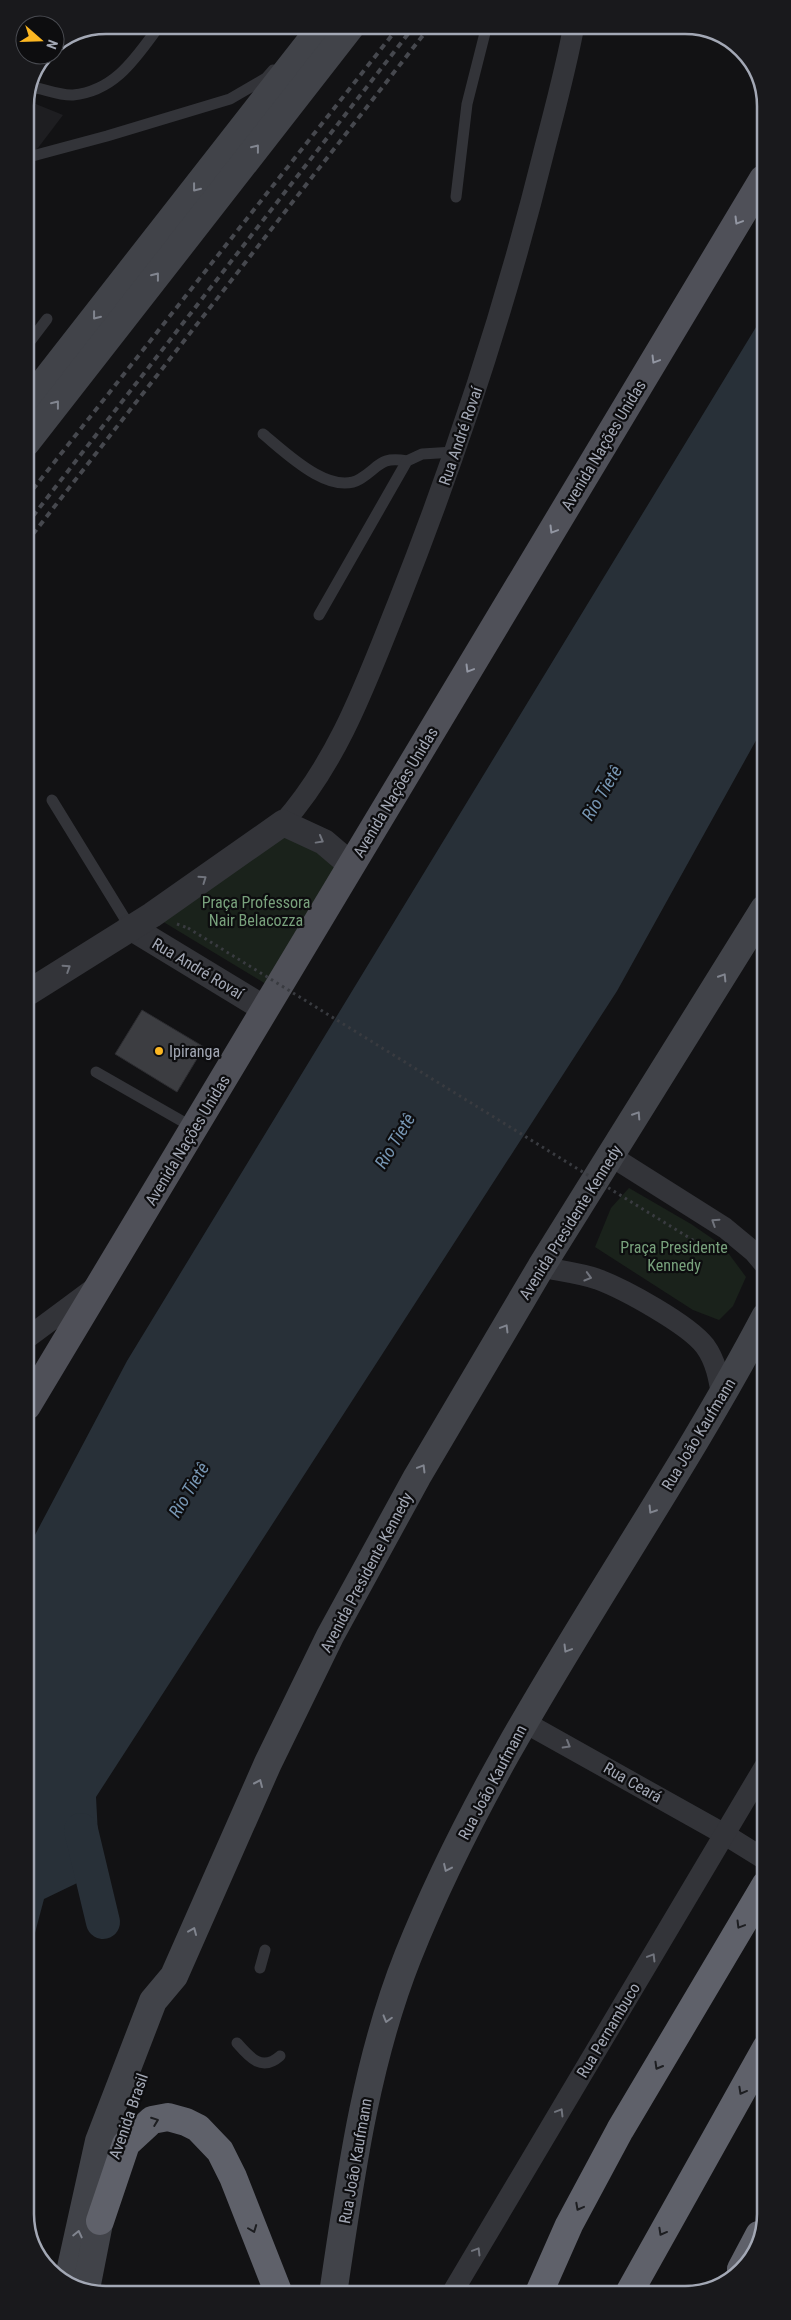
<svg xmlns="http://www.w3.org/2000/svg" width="791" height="2320" viewBox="0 0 791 2320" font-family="'Roboto Condensed',sans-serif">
<rect width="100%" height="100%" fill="#121214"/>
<path fill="#1e1e21" d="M26,100L63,115L25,165V101Z"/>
<g fill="#1a221b">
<path d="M283,823L351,865L276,990L152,915Z"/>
<path d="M629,1188L691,1224L723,1246L746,1277L733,1306L719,1320L693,1310L595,1247L611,1208Z"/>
</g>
<path fill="#283038" d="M764,314V726L617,991L96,1797L100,1872L44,1899L27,1963V1550L127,1361Z"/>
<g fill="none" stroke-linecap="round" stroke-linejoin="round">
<path stroke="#283038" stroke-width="34" d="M81,1830L103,1922"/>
</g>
<path fill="#3c3d41" stroke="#2c2c30" d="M142,1010L204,1047L177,1092L115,1054Z"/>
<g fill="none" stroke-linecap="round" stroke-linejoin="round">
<g stroke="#393b40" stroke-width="3" stroke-dasharray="2.5 4" stroke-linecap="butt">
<path d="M177,924L188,928"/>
<path d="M709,1250L717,1247"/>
</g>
<g stroke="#333439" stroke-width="11">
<path d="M32,87C44,89 61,96 73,95C116,91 137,56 160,25"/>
<path d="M25,158L107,136L230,99L266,78L273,70"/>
<path d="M456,197L467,104L487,25"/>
<path d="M25,348L47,319"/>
<path d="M263,434C284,451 330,497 360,479C380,467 379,456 407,461"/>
<path d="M319,615L407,461L422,454L454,452"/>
<path d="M52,800L130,927"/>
<path d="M96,1072L194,1128"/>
<path d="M260,1968L265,1950"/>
<path d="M237,2043C250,2058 262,2072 280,2056"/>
</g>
<g stroke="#333439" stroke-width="21">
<path d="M283,823C339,760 367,680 398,603C456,457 505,308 543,155C554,112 566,69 574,25"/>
<path d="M611,1156L725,1228L754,1252L765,1265"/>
<path d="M541,1267C560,1271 579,1273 597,1279C624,1289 688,1324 705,1346C716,1361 719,1379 722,1397"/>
<path d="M27,1338L93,1289"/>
<path d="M524,1722L724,1834L766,1860"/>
<path d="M452,2293L765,1766"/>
</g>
<g stroke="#333439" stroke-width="26">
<path d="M130,927L265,1009"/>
<path d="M26,994L152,915L283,823L324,842L351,865"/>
</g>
<g stroke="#414349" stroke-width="28">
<path d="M26,405L323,25"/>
<path d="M26,443L352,25"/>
<path d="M68,2281L99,2141L153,2001L174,1976L268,1763L330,1636L417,1477L541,1267L764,909"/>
<path d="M86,2289L100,2218"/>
<path d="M333,2294C350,2180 365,2064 408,1956C499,1728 651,1533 765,1317"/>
</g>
<path stroke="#4f5058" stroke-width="28" d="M27,1406L763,179"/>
<g stroke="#5f616a" stroke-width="28">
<path d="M100,2221L126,2144L152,2120L168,2117L186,2122L198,2128L220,2151L233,2177L279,2294"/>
<path d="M741,2269L759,2235"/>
<path d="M539,2293L569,2225L620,2130L766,1884"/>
<path d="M629,2293L766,2048"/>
</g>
<g stroke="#46484e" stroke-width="4" stroke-dasharray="6 5" stroke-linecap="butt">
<path d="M26,498L400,25"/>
<path d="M26,525L415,25"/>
<path d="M26,543L431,25"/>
</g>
<path stroke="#393b40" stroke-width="3" stroke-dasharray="2.5 4" stroke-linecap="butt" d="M188,928L709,1250"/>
</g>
<defs><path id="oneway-chevron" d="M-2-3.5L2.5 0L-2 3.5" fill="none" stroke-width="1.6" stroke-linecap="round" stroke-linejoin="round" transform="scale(1.25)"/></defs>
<g stroke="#81858f">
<use href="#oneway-chevron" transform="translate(256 148) rotate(-52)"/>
<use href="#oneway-chevron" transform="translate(196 188) rotate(128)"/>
<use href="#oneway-chevron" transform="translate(156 276) rotate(-52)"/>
<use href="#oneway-chevron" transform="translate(96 316) rotate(128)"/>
<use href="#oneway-chevron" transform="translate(56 404) rotate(-52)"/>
<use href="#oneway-chevron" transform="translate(723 977) rotate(-58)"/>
<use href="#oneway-chevron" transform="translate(637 1115) rotate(-57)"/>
<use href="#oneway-chevron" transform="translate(505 1328) rotate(-59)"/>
<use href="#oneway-chevron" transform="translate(422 1468) rotate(-59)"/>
<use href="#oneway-chevron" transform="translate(652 1510) rotate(122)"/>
<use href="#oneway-chevron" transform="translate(567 1649) rotate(121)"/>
<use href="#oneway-chevron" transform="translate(259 1783) rotate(-66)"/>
<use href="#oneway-chevron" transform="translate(447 1868) rotate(115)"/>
<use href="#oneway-chevron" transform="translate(193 1931) rotate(-67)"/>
<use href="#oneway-chevron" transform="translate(387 2019) rotate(106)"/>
<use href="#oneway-chevron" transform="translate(78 2234) rotate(-77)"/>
</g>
<g stroke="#9296a2">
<use href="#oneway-chevron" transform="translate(738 221) rotate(121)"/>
<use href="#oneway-chevron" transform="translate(655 360) rotate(121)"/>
<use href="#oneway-chevron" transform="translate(553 530) rotate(121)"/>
<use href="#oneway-chevron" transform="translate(469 669) rotate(121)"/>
</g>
<g stroke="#71747d">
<use href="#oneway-chevron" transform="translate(320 840) rotate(29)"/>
<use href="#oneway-chevron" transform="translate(203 879) rotate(-35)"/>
<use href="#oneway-chevron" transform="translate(67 968) rotate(-33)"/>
<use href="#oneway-chevron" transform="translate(715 1222) rotate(-147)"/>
<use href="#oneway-chevron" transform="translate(588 1277) rotate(16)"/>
<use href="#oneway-chevron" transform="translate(567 1745) rotate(30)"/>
<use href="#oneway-chevron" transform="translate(652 1957) rotate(-59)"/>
<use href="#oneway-chevron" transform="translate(560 2112) rotate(-59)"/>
<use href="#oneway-chevron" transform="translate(477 2251) rotate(-59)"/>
</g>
<g stroke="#1d1e21">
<use href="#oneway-chevron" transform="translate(740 1925) rotate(121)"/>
<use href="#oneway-chevron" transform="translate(658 2066) rotate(120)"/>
<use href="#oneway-chevron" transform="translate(742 2091) rotate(119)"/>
<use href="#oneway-chevron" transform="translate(155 2121) rotate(-21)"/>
<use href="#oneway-chevron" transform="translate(579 2207) rotate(118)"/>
<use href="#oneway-chevron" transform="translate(253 2229) rotate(69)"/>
<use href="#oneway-chevron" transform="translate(662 2232) rotate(119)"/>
</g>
<circle fill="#fcb722" stroke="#0d0d0f" stroke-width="2" cx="159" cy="1051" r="5"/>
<g text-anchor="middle" stroke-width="4.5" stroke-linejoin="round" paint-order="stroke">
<g font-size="16" fill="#a3a8b5" stroke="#0d0d0f">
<text transform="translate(460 436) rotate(-71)" y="6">Rua André Rovaí</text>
<text transform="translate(603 445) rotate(-59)" y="6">Avenida Nações Unidas</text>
<text transform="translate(395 792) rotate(-59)" y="6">Avenida Nações Unidas</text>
<text transform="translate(198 968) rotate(31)" y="6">Rua André Rovaí</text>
<text transform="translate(187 1140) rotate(-59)" y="6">Avenida Nações Unidas</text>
<text transform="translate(570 1222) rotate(-58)" y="6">Avenida Presidente Kennedy</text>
<text transform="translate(698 1434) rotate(-59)" y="6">Rua João Kaufmann</text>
<text transform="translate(366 1572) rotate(-62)" y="6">Avenida Presidente Kennedy</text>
<text transform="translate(492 1782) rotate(-62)" y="6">Rua João Kaufmann</text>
<text transform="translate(633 1782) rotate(30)" y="6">Rua Ceará</text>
<text transform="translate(608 2030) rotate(-59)" y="6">Rua Pernambuco</text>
<text transform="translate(128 2116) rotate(-71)" y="6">Avenida Brasil</text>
<text transform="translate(355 2161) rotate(-80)" y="6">Rua João Kaufmann</text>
</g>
<g font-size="16" fill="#78a17c" stroke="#0d0d0f">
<text x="256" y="908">Praça Professora<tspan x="256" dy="18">Nair Belacozza</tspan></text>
<text x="674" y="1253">Praça Presidente<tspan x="674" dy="18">Kennedy</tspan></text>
</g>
<g font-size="16" fill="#a3a8b5" stroke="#0d0d0f" text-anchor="start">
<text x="169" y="1057">Ipiranga</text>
</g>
<g font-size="18" font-style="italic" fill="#7796b3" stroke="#0d0d0f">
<text transform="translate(602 793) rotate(-59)" y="6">Rio Tietê</text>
<text transform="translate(395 1141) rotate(-59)" y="6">Rio Tietê</text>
<text transform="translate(189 1490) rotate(-59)" y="6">Rio Tietê</text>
</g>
</g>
<path d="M0 0H791V2320H0ZM106 34H685A72 72 0 0 1 757 106V2214A72 72 0 0 1 685 2286H106A72 72 0 0 1 34 2214V106A72 72 0 0 1 106 34Z" fill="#19191c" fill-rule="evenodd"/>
<path fill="none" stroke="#a3a8b5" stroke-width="2.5" d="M106 34H685A72 72 0 0 1 757 106V2214A72 72 0 0 1 685 2286H106A72 72 0 0 1 34 2214V106A72 72 0 0 1 106 34Z"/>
<g transform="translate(40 40) rotate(110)"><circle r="24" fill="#0d0d0f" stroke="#494b51"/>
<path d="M0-4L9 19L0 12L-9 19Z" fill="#fcb722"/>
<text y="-8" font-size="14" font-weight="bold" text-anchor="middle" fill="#a3a8b5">N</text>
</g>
</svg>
